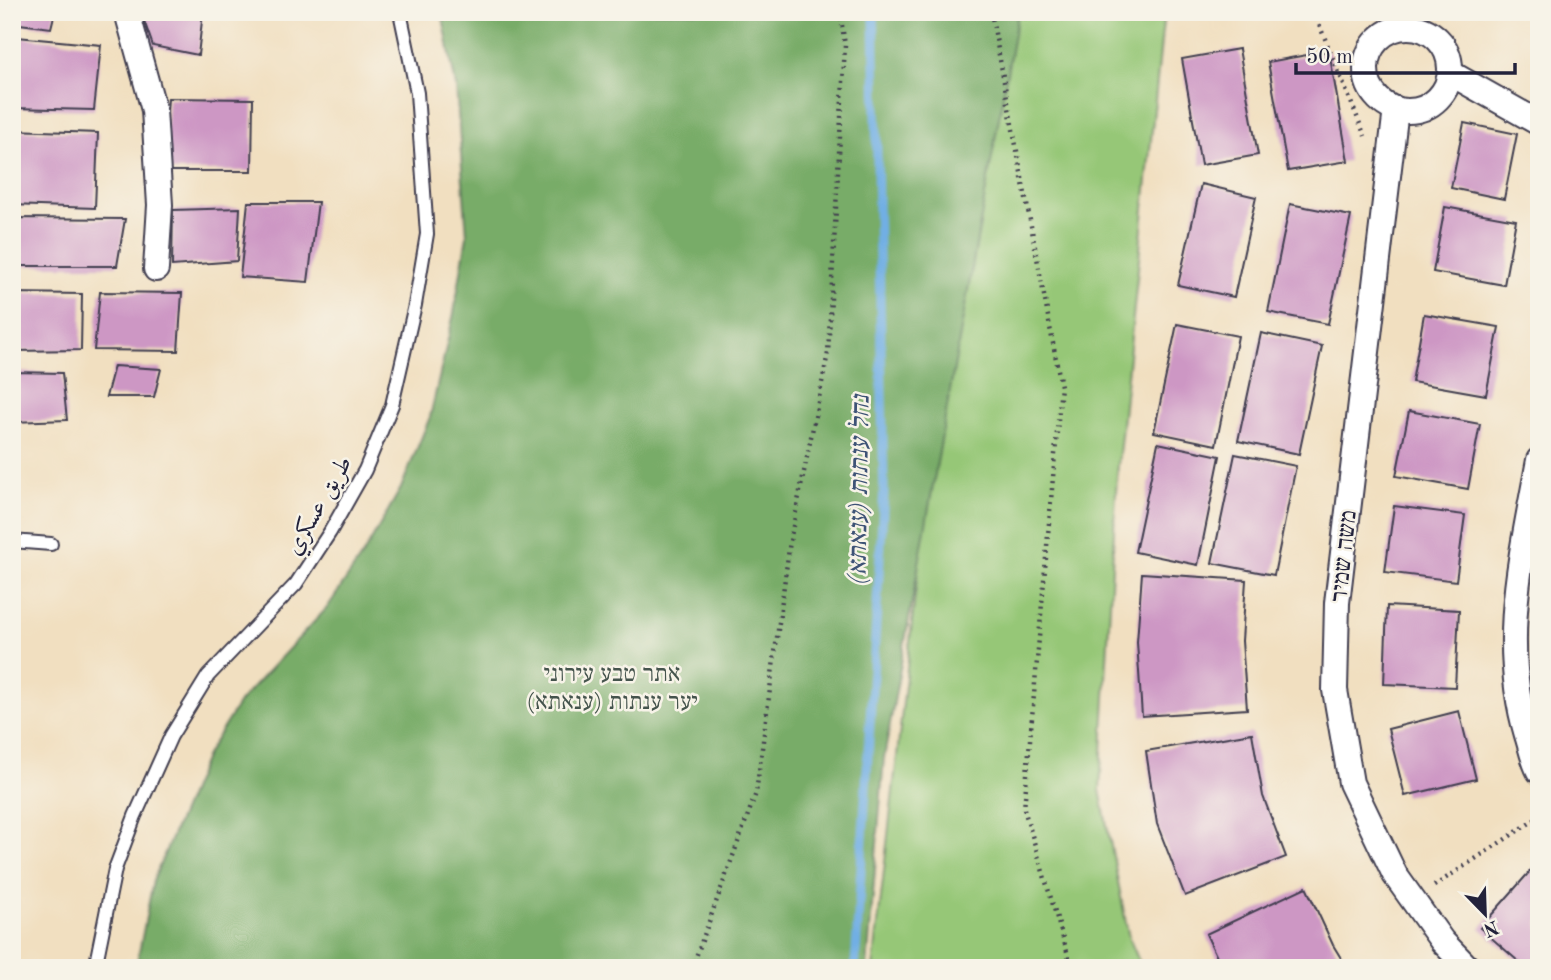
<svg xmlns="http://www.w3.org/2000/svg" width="1551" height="980" viewBox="0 0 1551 980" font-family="'Old Standard TT',Amiri,'Frank Ruhl Libre',serif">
<rect width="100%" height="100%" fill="#f7f3e8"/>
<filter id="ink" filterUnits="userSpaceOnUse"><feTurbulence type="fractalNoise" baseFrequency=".0143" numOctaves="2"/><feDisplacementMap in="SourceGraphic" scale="14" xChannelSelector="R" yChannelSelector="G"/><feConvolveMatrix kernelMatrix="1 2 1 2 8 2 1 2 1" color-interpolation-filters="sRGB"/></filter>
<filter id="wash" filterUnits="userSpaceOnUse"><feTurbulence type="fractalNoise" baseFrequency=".00686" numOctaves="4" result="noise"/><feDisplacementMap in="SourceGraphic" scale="28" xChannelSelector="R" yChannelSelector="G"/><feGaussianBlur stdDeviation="1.57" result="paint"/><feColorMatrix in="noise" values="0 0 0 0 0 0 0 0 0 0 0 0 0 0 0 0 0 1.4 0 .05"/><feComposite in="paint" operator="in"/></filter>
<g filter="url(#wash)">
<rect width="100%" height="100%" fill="#f1dfc0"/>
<path fill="#96c777" stroke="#5c7459" stroke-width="2" d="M981,12H1164L1117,475L1100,790L1129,938L1142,968H873Z"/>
<path fill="#78ac68" stroke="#4d6752" stroke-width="2" d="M442,12H1018L884,758L867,968H136L153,881L206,755L240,701L327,608L364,553L401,488L430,417L454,313L467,236L456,87Z"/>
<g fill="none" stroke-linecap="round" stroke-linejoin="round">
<path stroke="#71afe4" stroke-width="9" d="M855,968L884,491L874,12"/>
</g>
<g id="blocks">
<g fill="#cd97c4">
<path d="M12,12H55L51,28L12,23Z"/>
<path d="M141,12H203L198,55L153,46Z"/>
<path d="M17,37L101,45L94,110L12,108V82Z"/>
<path d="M1239,49L1258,155L1201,165L1182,59Z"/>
<path d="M1329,51L1348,161L1288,171L1268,62Z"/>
<path d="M168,98L253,99L252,171H163Z"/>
<path d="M1464,123L1517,134L1504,199L1451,188Z"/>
<path d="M12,130L98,133L95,208L12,205Z"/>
<path d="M1201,184L1256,197L1234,297L1178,285Z"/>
<path d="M248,202H318L308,282L240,277Z"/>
<path d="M1290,204L1351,216L1328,324L1268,312Z"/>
<path d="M1445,207L1516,220L1504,285L1433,272Z"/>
<path d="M240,208L237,261L172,266L173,210Z"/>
<path d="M12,218L125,219L117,266H12Z"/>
<path d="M100,292L182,293L178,351L94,350Z"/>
<path d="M12,293L82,294L81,350L12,351Z"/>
<path d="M1424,314L1499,327L1486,395L1412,382Z"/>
<path d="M1177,324L1238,336L1216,445L1154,432Z"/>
<path d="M1261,333L1322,346L1299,454L1238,441Z"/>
<path d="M114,366L161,369L154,397H106Z"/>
<path d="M12,372L62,373L67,420L12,422Z"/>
<path d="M1409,411L1480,424L1468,489L1396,476Z"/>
<path d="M1158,443L1220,456L1198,565L1135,552Z"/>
<path d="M1235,454L1296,466L1274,575L1212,563Z"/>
<path d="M1394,506L1465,515L1456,581L1385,572Z"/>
<path d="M1142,573L1246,580L1242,641L1247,709L1142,716L1137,642Z"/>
<path d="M1387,606L1459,610L1455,687L1384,684Z"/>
<path d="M1459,711L1476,779L1405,796L1388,729Z"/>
<path d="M1252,733L1263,796L1286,857L1185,896L1157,824L1146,751Z"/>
<path d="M1532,869L1539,875V968H1526L1480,928Z"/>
<path d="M1306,887L1333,945L1347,968H1222L1206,934Z"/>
</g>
</g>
</g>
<g filter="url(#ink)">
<use href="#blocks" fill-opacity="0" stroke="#413e4f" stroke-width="2"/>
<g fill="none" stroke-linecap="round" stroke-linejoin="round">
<defs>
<g id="lane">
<path d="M12,541L51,544"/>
<path d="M95,968L115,869L135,816L171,736L208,676L296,584L330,532L365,470L392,405L415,305L427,234L417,93L400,12"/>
</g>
<g id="street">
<path d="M127,12L154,110L160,205L156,269"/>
<circle cx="1408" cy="69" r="42"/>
<path d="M1450,73L1539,123"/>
<path d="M1396,109L1337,603L1335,690L1351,783L1395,875L1442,941L1468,968"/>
<path d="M1539,460C1522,554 1499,641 1527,735C1531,747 1533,760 1539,771"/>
</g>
</defs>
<use href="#lane" stroke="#413e4f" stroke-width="16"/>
<use href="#street" stroke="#413e4f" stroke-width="28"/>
<g stroke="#413e4f" stroke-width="4.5" stroke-dasharray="2 5" stroke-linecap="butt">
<path d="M991,12L1061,386L1024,809L1072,968"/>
<path d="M1314,12L1365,136"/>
<path d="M1434,886L1539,817"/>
<path d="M692,968L756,793L790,541L828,353L845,45L840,12"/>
</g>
<use href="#lane" stroke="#fff" stroke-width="12"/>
<use href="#street" stroke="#fff" stroke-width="24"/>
</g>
</g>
<g text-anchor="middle" stroke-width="5" stroke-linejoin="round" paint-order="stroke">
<g font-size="24" fill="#22223b" stroke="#f7f3e8">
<text transform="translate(318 505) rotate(-60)" y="8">طريق عسكري</text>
<text transform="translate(1343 556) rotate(-84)" y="8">משה שמיר</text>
</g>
<g font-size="24" fill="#45544d" stroke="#f7f3e8">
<text x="612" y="681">אתר טבע עירוני<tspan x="612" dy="28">יער ענתות (ענאתא)</tspan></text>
</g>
<g font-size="26" font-style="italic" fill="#3e5376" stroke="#f7f3e8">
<text transform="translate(858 490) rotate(-89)" y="9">נחל ענתות (ענאתא)</text>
</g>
</g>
<rect width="1551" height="980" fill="none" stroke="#f7f3e8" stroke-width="42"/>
<g transform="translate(1485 914) rotate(157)" stroke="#f7f3e8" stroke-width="5" paint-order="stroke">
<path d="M0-5L12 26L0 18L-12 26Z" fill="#22223b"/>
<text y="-10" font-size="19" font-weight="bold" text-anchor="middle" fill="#22223b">N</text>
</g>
<path d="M1296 63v10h219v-10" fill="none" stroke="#22223b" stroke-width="3.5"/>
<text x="1306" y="63" font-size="21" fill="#22223b" stroke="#f7f3e8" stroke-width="5" paint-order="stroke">50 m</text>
</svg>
